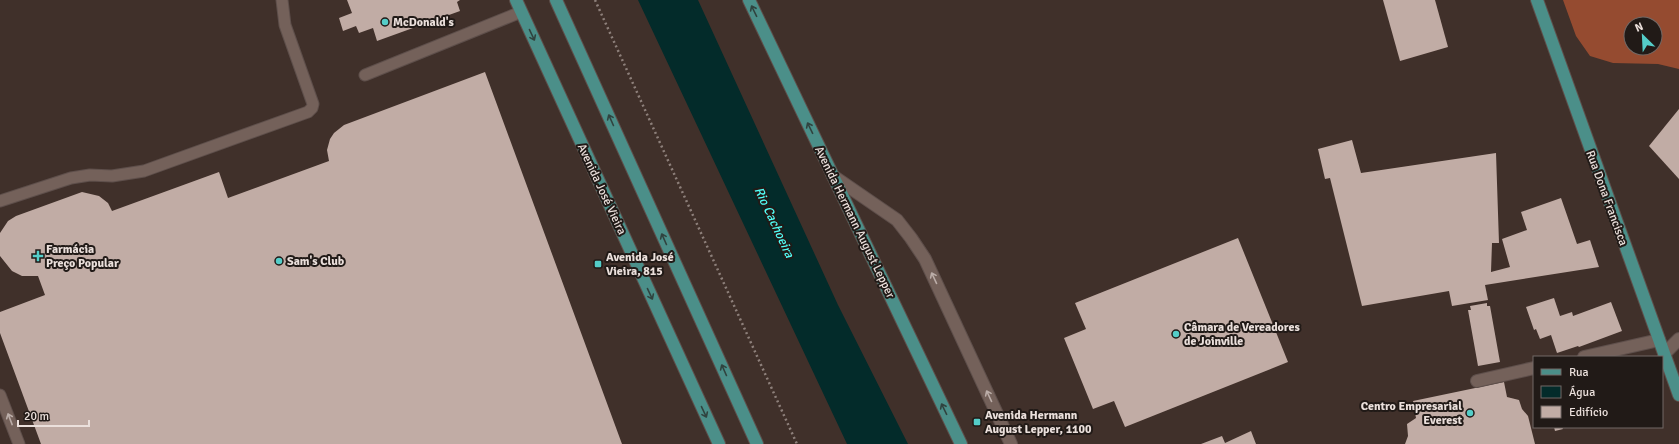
<svg xmlns="http://www.w3.org/2000/svg" width="1679" height="444" viewBox="0 0 1679 444" font-family="Signika,sans-serif">
<rect width="100%" height="100%" fill="#40302a"/>
<path fill="#954b30" fill-rule="evenodd" d="M1563,0H1679V69L1658,64L1613,63L1590,56L1576,36ZM1631,24H1655V48H1631Z"/>
<path fill="#032b2a" d="M638,0H698L838,305L908,444H847Z"/>
<g fill="#c1aca5">
<path d="M347,0H460L457,2L460,11L377,41L373,28L359,33L356,26L343,31L339,18L352,13Z"/>
<path d="M1383,0H1435L1448,47L1400,61Z"/>
<path d="M485,72L622,444H41L0,333V312L45,295L38,276H22L12,271L0,256V233L8,221L16,216L82,192L99,196L108,203L112,211L219,172L228,198L329,161L327,150L330,139L334,133L344,125Z"/>
<path d="M1679,109V179L1649,146Z"/>
<path d="M1352,140L1361,173L1496,153L1499,243H1492L1491,272L1510,267L1502,239L1527,230L1521,212L1561,198L1577,244L1590,240L1599,267L1485,285L1488,300L1452,306L1449,291L1362,306L1330,178L1325,179L1318,149Z"/>
<path d="M1238,238L1288,362L1125,427L1114,401L1093,409L1064,338L1086,329L1075,303Z"/>
<path d="M1554,298L1560,316L1572,312L1573,316L1611,302L1622,331L1579,347L1578,346L1557,353L1551,335L1540,339L1536,329L1534,330L1526,307Z"/>
<path d="M1487,303V306H1490L1500,362L1478,366L1468,310H1471L1470,306Z"/>
<path d="M1504,382L1507,397L1519,400L1522,409L1528,416L1535,444H1405L1408,436L1407,424L1416,418L1413,401Z"/>
<path d="M1554,427H1562L1563,429L1555,431Z"/>
<path d="M1251,431L1256,444H1201L1222,436L1225,443Z"/>
</g>
<g fill="none" stroke-linecap="round" stroke-linejoin="round">
<defs>
<g id="lane">
<path d="M365,75L521,12"/>
<path d="M0,201L71,178L90,175L112,176L144,171L308,112L312,108L313,104L285,25L282,0"/>
<path d="M0,395L19,444"/>
</g>
<g id="street">
<path d="M833,176L897,220L911,238L925,259L1011,444"/>
<path d="M1664,354L1679,339"/>
<path d="M1584,357L1659,340"/>
<path d="M1477,381L1534,368"/>
</g>
<g id="primary">
<path d="M516,0L719,444"/>
<path d="M556,0L757,444"/>
<path d="M749,0L961,444"/>
<path d="M1537,0L1679,395"/>
</g>
</defs>
<use href="#lane" stroke="#5e4f4b" stroke-width="13"/>
<use href="#street" stroke="#5e4f4b" stroke-width="14"/>
<use href="#primary" stroke="#5e4f4b" stroke-width="14"/>
<path stroke="#8e807b" stroke-width="2.5" stroke-dasharray="2 3" stroke-linecap="butt" d="M595,0L797,444"/>
<use href="#lane" stroke="#74615a" stroke-width="11"/>
<use href="#street" stroke="#74615a" stroke-width="12"/>
<use href="#primary" stroke="#4b8f89" stroke-width="12"/>
</g>
<defs><path id="oneway-shaft" d="M-6 0H5M1.5-3L5.5 0L1.5 3" fill="none" stroke-width="1.6" stroke-linecap="round" stroke-linejoin="round"/></defs>
<g stroke="#30433f">
<use href="#oneway-shaft" transform="translate(754 11) rotate(-116)"/>
<use href="#oneway-shaft" transform="translate(532 35) rotate(65)"/>
<use href="#oneway-shaft" transform="translate(611 120) rotate(-114)"/>
<use href="#oneway-shaft" transform="translate(810 128) rotate(-116)"/>
<use href="#oneway-shaft" transform="translate(664 239) rotate(-114)"/>
<use href="#oneway-shaft" transform="translate(650 294) rotate(65)"/>
<use href="#oneway-shaft" transform="translate(724 370) rotate(-114)"/>
<use href="#oneway-shaft" transform="translate(944 409) rotate(-116)"/>
<use href="#oneway-shaft" transform="translate(704 412) rotate(65)"/>
</g>
<g stroke="#bbada8">
<use href="#oneway-shaft" transform="translate(934 278) rotate(-115)"/>
<use href="#oneway-shaft" transform="translate(989 396) rotate(-115)"/>
<use href="#oneway-shaft" transform="translate(10 419) rotate(-111)"/>
</g>
<g fill="#54cdc8" stroke="#211a17" stroke-width="1.5">
<circle cx="385" cy="22" r="4"/>
<path d="M36 250h4v4h4v4h-4v4h-4v-4h-4v-4h4z"/>
<circle cx="279" cy="261" r="4"/>
<rect x="594" y="260" width="8" height="8" rx="2"/>
<circle cx="1176" cy="334" r="4"/>
<circle cx="1470" cy="413" r="4"/>
<rect x="973" y="418" width="8" height="8" rx="2"/>
</g>
<g text-anchor="middle" stroke-width="4" stroke-linejoin="round" paint-order="stroke">
<g font-size="12" font-weight="bold" fill="#ebe0dc" stroke="#211a17" text-anchor="start">
<text x="393" y="26">McDonald's</text>
<text x="46" y="253">Farmácia<tspan x="46" dy="14">Preço Popular</tspan></text>
<text x="606" y="261">Avenida José<tspan x="606" dy="14">Vieira, 815</tspan></text>
<text x="287" y="265">Sam's Club</text>
<text x="1184" y="331">Câmara de Vereadores<tspan x="1184" dy="14">de Joinville</tspan></text>
<text x="1462" y="410" text-anchor="end">Centro Empresarial<tspan x="1462" dy="14">Everest</tspan></text>
<text x="985" y="419">Avenida Hermann<tspan x="985" dy="14">August Lepper, 1100</tspan></text>
</g>
<g font-size="12" fill="#ebe0dc" stroke="#211a17">
<text transform="translate(602 189) rotate(65)" y="4">Avenida José Vieira</text>
<text transform="translate(1607 198) rotate(70)" y="4">Rua Dona Francisca</text>
<text transform="translate(855 222) rotate(64)" y="4">Avenida Hermann August Lepper</text>
</g>
<g font-size="13" font-style="italic" fill="#51fdf6" stroke="#211a17">
<text transform="translate(775 222) rotate(65)" y="5">Rio Cachoeira</text>
</g>
</g>
<rect x="1533" y="356" width="130" height="72" fill="#211a17" stroke="#726966"/>
<rect x="1541" y="369" width="20" height="6" fill="#4b8f89" stroke="#726966"/>
<text x="1569" y="376" font-size="12" fill="#ebe0dc">Rua</text>
<rect x="1541" y="386" width="20" height="12" fill="#032b2a" stroke="#726966"/>
<text x="1569" y="396" font-size="12" fill="#ebe0dc">Água</text>
<rect x="1541" y="406" width="20" height="12" fill="#c1aca5" stroke="#726966"/>
<text x="1569" y="416" font-size="12" fill="#ebe0dc">Edifício</text>
<g transform="translate(1643 36) rotate(336)"><circle r="19" fill="#211a17" stroke="#726966"/>
<path d="M0-3L7 15L0 10L-7 15Z" fill="#54cdc8"/>
<text y="-6" font-size="11" font-weight="bold" text-anchor="middle" fill="#ebe0dc">N</text>
</g>
<path d="M18 420v6h71v-6" fill="none" stroke="#ebe0dc" stroke-width="2"/>
<text x="24" y="420" font-size="12" fill="#ebe0dc" stroke="#211a17" stroke-width="3" paint-order="stroke">20 m</text>
</svg>
